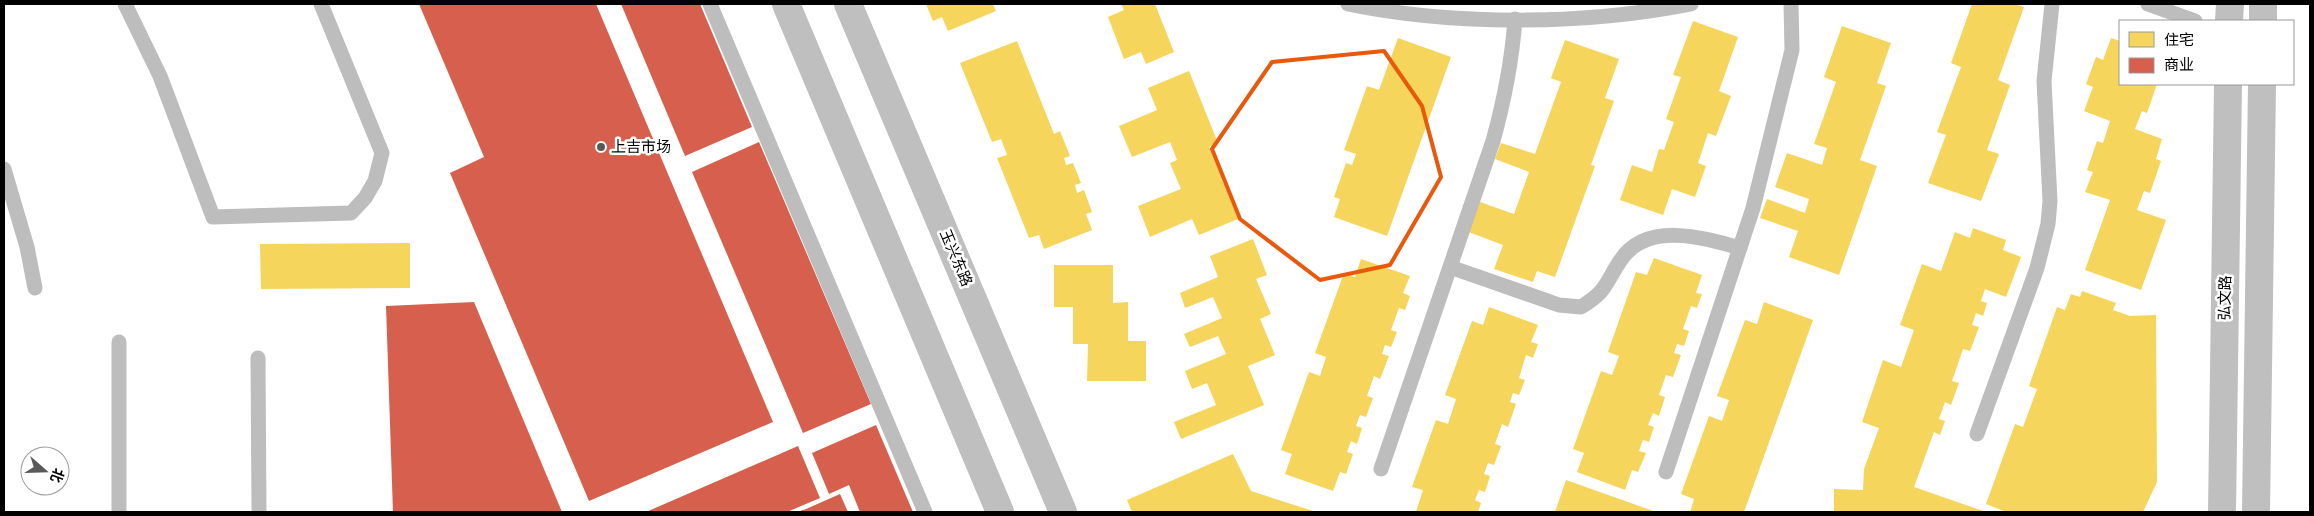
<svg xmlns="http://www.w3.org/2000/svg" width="2314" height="516" viewBox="0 0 2314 516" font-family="Manrope,'Noto Sans SC',sans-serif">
<rect width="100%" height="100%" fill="#fff"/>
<g fill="#f6d55c">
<path d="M926,4H993L996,11L948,31L942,17L933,21Z"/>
<path d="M1121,4H1155L1174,52L1146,64L1141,52L1124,59L1108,17L1124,10Z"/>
<path d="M1972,4H2014L2024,7L1998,80L2010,85L1987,150L1999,154L1981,201L1928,183L1946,135L1937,132L1961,67L1951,63Z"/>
<path d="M1693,21L1738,37L1719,91L1731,96L1716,136L1708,133L1698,163L1706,166L1695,197L1672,189L1663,215L1620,200L1632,165L1652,172L1659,149L1664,150L1674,122L1666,119L1681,77L1673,75Z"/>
<path d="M1842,26L1891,43L1877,83L1886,86L1860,160L1877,166L1839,275L1789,257L1798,231L1760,218L1767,199L1805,213L1809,199L1775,187L1787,153L1822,165L1827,148L1814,144L1836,82L1824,77Z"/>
<path d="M1398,38L1451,57L1387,236L1334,217L1340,199L1334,197L1346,163L1352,165L1356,154L1344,150L1367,86L1379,90Z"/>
<path d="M2111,38L2120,41V84H2157L2147,113L2142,111L2135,129L2162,139L2156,159L2161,161L2150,193L2144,191L2137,210L2166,220L2141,290L2085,270L2110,200L2085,192L2093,172L2087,170L2097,141L2103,143L2110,121L2084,111L2093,87L2086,84L2096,57L2103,60Z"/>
<path d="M1565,40L1619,59L1605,98L1614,101L1591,165L1595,166L1555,277L1537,271L1533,282L1494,269L1503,245L1466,231L1477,201L1514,214L1529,172L1495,159L1501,143L1535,154L1561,82L1551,78Z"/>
<path d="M1017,41L1054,134L1060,131L1070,156L1064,158L1066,165L1073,163L1081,183L1075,185L1077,193L1084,190L1092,212L1086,214L1092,230L1044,249L1039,235L1029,238L997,158L1007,155L1001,139L992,142L960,63Z"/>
<path d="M1189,71L1218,143L1209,147L1238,219L1199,235L1192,219L1150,237L1138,206L1181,189L1170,163L1177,160L1170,142L1132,157L1119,126L1157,110L1148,88Z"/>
<path d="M1973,228L2006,240L2003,250L2021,257L2006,297L1985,289L1981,301L1987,303L1983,316L1976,313L1972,325L1979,327L1970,351L1963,349L1952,381L1959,383L1951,405L1945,402L1939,419L1945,421L1940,435L1934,432L1914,487L1986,512H1834V489L1863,490L1864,469L1879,428L1862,422L1883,360L1901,367L1914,330L1900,325L1922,264L1941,271L1955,232L1970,238Z"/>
<path d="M1253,239L1267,275L1256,279L1271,314L1260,319L1275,355L1248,366L1264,405L1181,439L1174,422L1216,405L1207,383L1192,389L1185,371L1226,354L1218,336L1190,347L1184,334L1222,318L1213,297L1185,308L1180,293L1218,277L1210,256Z"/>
<path d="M410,243V288L261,289L260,244Z"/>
<path d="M1654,258L1702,275L1696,293L1702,294L1697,308L1691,306L1683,329L1689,331L1684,346L1677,344L1674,353L1681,355L1673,377L1666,375L1659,395L1665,397L1659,416L1653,413L1648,425L1654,427L1649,442L1643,440L1639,451L1646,453L1638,472L1632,470L1625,490L1577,472L1584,453L1573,449L1601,371L1612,375L1619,356L1608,352L1636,272L1647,275Z"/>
<path d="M1361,259L1410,276L1403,293L1410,296L1405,310L1399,308L1391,330L1397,332L1391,347L1385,345L1382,354L1389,356L1380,379L1374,376L1367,396L1373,398L1366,417L1360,415L1356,426L1362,428L1357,444L1351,441L1347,452L1353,454L1346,474L1340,472L1333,491L1285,474L1292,454L1281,450L1309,372L1320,376L1326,357L1315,353L1344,273L1355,277Z"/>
<path d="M1054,265H1113V303L1128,302V341H1146V381H1087L1088,344H1073V307H1054Z"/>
<path d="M2082,291L2116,303L2113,310L2130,316L2156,315L2157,482L2143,512H2004V511L1986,504L2015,424L2023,427L2037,389L2029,386L2057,307L2065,310L2071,294L2080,297Z"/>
<path d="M1764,302L1813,320L1744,512H1690L1694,499L1681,494L1709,416L1722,421L1729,400L1717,396L1745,320L1757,324Z"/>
<path d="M1489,307L1538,325L1531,342L1538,344L1533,358L1526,355L1519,378L1525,380L1519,395L1513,393L1510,402L1516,404L1508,427L1502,424L1495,444L1501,446L1494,465L1488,463L1484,474L1490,476L1485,492L1479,490L1475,500L1481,503L1478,512H1416L1423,490L1412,487L1436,420L1448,424L1456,399L1445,395L1472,321L1483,325Z"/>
<path d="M1233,454L1251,491L1316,512H1132L1127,500Z"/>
<path d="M1566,480L1656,512H1555Z"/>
</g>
<g fill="#d6604d">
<path d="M419,4H596L773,422L589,501L450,173L484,157Z"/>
<path d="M621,4H700L752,127L685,156Z"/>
<path d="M759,142L871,404L803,433L692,172Z"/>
<path d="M474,302L562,512H393L386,306Z"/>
<path d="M876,425L913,512H860L849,485L829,494L812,453Z"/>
<path d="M798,446L820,498L787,512H646Z"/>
<path d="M840,494L848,512H797L806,509Z"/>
</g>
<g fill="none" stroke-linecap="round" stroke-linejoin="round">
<g stroke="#bdbdbd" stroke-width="15">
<path d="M125,4L160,76L213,217L351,213L365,198L375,181L382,153L321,4"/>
<path d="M710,4L925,512"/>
<path d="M1348,4C1453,26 1586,25 1691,4"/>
<path d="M2148,4L2195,21"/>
<path d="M4,169L27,247L35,288"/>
<path d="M1450,267L1559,305L1581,307C1608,290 1604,285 1620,261C1646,221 1702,237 1740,248"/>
<path d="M119,342V512"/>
<path d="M258,358L259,512"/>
<path d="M1977,434L2037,268L2048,224L2050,201L2044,81L2052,4"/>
<path d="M1381,469L1493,141C1504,101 1512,61 1515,19"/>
<path d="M1666,472L1753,208L1792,50L1791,4"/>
</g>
<g stroke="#bfbfbf" stroke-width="28">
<path d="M786,4L1000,512"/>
<path d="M848,4L1063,512"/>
<path d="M2229,21L2230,4"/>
<path d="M2263,21V4"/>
<path d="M2222,512L2228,84"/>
<path d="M2256,512L2262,84"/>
</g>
</g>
<path fill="none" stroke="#e8590c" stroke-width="4" stroke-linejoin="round" d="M1384,51L1422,106L1441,177L1390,265L1320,280L1240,219L1212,149L1272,62Z"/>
<circle fill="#595959" stroke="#fff" stroke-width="2" cx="601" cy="147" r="5"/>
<g text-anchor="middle" stroke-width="5" stroke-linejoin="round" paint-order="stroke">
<g font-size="15" fill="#000" stroke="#fff" text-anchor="start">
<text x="611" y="152">上吉市场</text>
</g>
<g font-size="15" fill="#000" stroke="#fff">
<text transform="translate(956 258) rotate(67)" y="5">玉兴东路</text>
<text transform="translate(2225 298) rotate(-89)" y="5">弘文路</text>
</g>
</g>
<rect width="2314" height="516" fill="none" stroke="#000000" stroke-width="10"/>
<rect x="2119" y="20" width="175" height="65" fill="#ffffff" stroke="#999999"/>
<rect x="2129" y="32" width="25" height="15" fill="#f6d55c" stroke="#999999"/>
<text x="2164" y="45" font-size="15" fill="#000000">住宅</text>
<rect x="2129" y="58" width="25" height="15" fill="#d6604d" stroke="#999999"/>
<text x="2164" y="70" font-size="15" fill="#000000">商业</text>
<g transform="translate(45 471) rotate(110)"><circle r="24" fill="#ffffff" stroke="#999999"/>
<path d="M0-4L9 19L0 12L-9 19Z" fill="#595959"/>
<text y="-8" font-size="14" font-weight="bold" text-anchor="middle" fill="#000000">北</text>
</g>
</svg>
